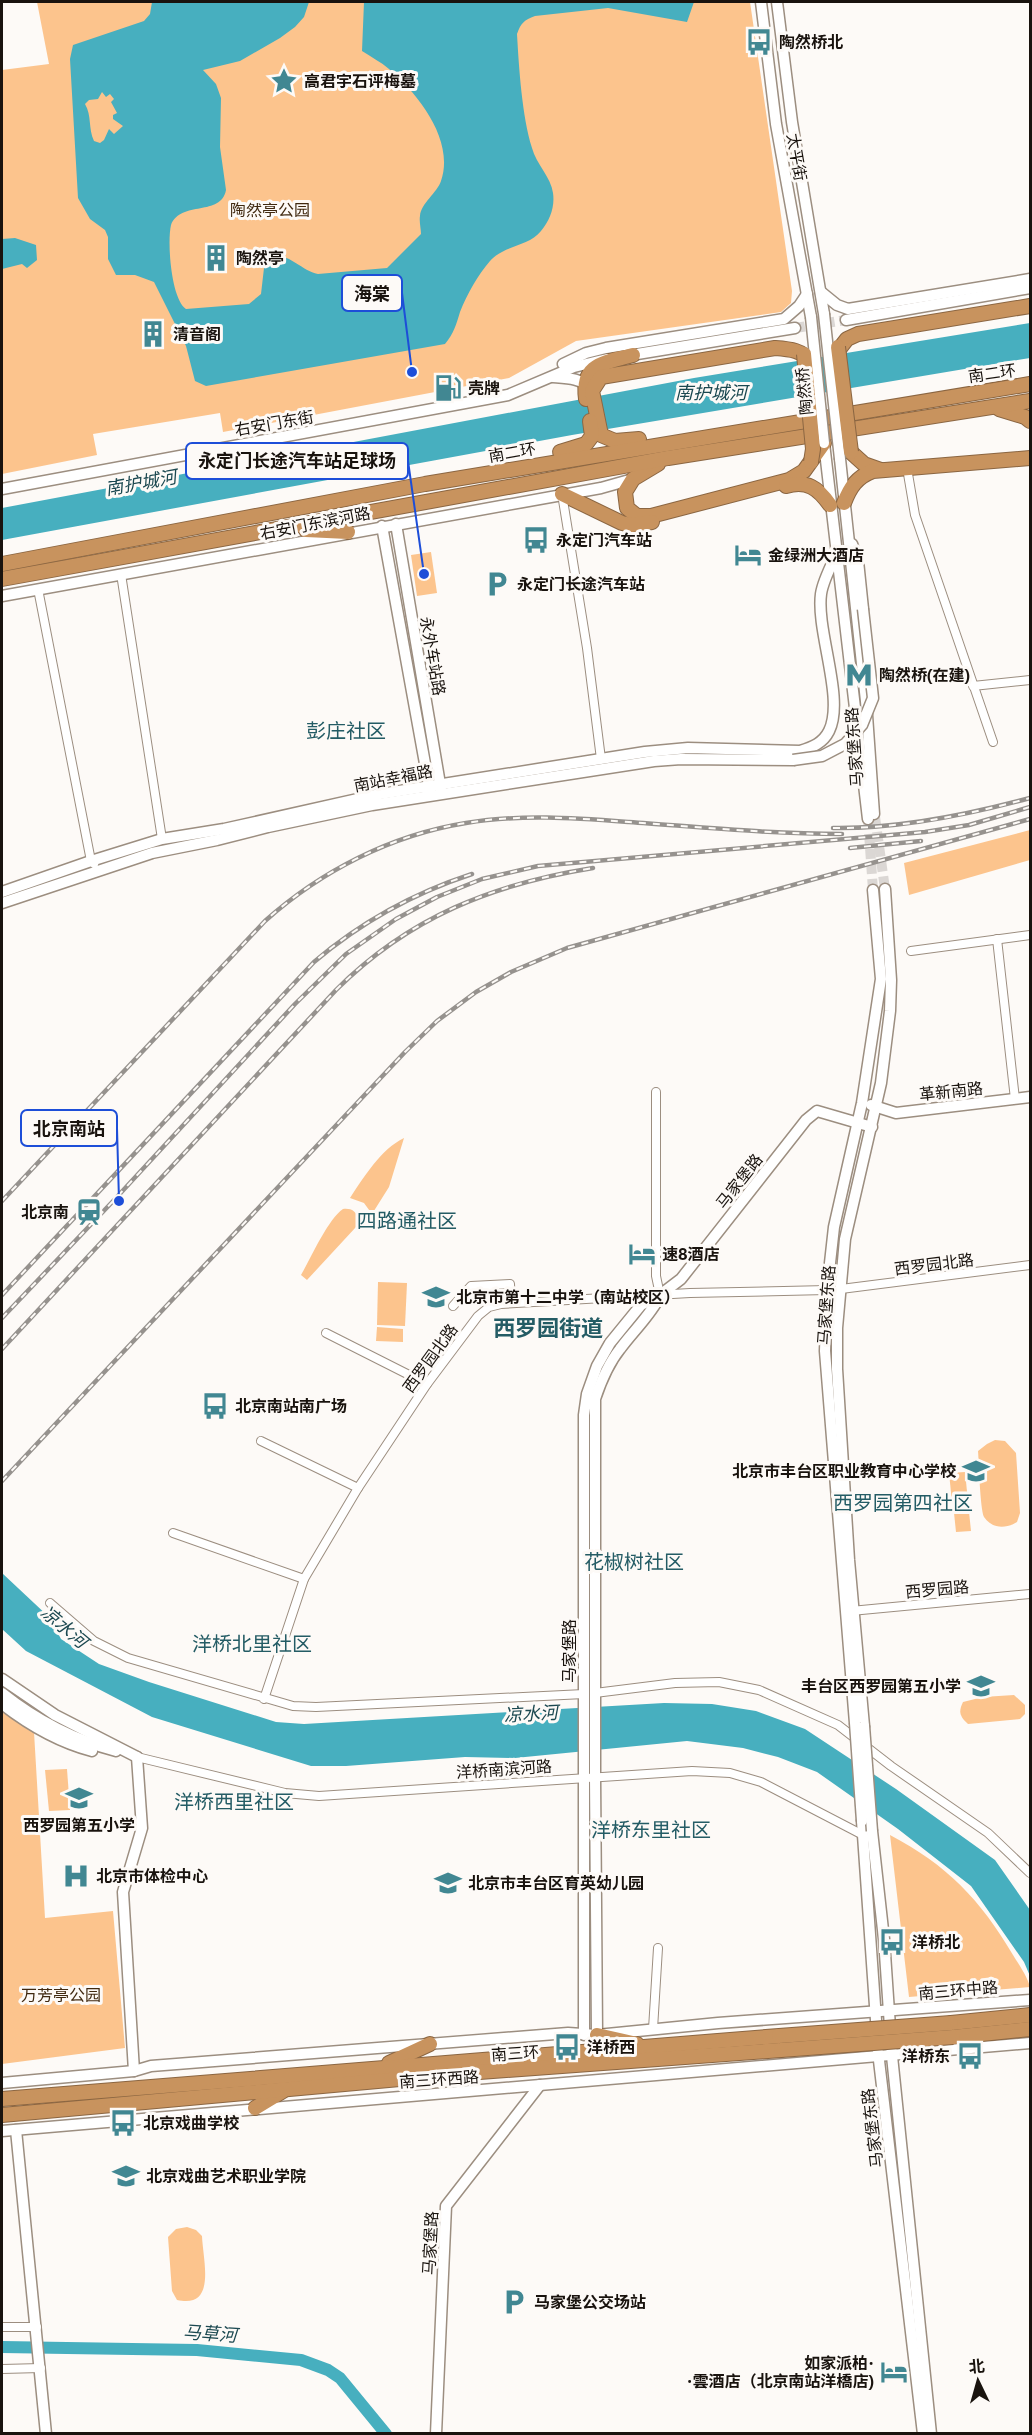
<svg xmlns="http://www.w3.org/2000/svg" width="1032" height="2435" viewBox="0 0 1032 2435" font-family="'IBM Plex Sans','Noto Sans SC',sans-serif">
<rect width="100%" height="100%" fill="#fdfaf7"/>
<g fill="#fcc48d">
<path d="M37,2H750L792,291L791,303L781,312L576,341L509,378L223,432L220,413L93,434L97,455L2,474V70L49,64Z"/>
<path d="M431,552L437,593L417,596L411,555Z"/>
<path d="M1030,830V860L909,895L904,863Z"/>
<path d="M404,1138L389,1187L372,1214L364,1203L350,1198C364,1177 381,1149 404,1138Z"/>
<path d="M343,1209C351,1208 356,1211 359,1219L356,1227L307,1280L301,1275C311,1258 328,1219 343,1209Z"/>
<path d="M378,1282L407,1283L405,1326L377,1325Z"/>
<path d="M377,1327L403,1329V1342L376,1341Z"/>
<path d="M995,1440L1005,1441L1016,1453L1020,1513L1017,1522C1006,1529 992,1529 984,1517C980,1508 979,1463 978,1451L987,1444Z"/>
<path d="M965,1472L968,1501L952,1502L949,1473Z"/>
<path d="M968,1502L971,1531L956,1532L953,1503Z"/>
<path d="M1014,1695L1025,1705V1714L1020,1719L968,1724C960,1717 958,1712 963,1702L983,1697Z"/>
<path d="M2,1712L34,1732L45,1918L113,1911L125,2048L2,2064Z"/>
<path d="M67,1769L70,1810L49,1811L45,1770Z"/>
<path d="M890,1835C947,1865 980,1899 1013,1955C1019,1965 1027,1976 1030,1987L909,1997Z"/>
<path d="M187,2227L196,2230L202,2236C203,2261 217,2309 177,2300L172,2291L168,2237L176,2229Z"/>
</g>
<g fill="#47afbf" fill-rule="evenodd">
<path d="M152,2H309L304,17L295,27L280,38L240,61L203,70L216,84L221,98L220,147L226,190C221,217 181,200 171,225C167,242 171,299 186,309L249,304L261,294L264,268L270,256C289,252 300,270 318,274L387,268L421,234C421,229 419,221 420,216C421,203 437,193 441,181C455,140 418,94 389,69C381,62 371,57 362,51L364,2H694L687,22L608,8L535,16C524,20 521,23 517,34C519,68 522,116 532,148C536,164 551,177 553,193C555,207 550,220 541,231C528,247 504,245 490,261C478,275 467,294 460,312C456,325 454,333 445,344L206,386L195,381L186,346L154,282L135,275H116L108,259V237L105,230L90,219L78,198L70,59L73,45L144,21L150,14ZM102,92L106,97L110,94L114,99L111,102L117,113L113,115V119L123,126L114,134L109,129L104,140L100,143L94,141C88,128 92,116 85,104L89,100L98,99Z"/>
<path d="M15,238L36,245L37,260L27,268L22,264L2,269V239Z"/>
<path d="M1030,323V358L572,435L2,540V508L694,378Z"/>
<path d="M2,1573L50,1618L61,1639L99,1664L149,1682L276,1722L304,1724L664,1703L712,1704L756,1711L805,1729L896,1789L995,1860L1030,1910V1976L1024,1962L971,1886L898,1829L817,1772L778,1757L743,1748L687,1741L515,1758L465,1757L346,1766H311L152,1717L26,1651L2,1629Z"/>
</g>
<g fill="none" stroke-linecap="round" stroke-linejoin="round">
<path stroke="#47afbf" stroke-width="12" d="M2,2347L197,2350L301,2360L328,2370L340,2378L386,2434"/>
<g stroke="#dbd7d4" stroke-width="10" stroke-dasharray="10 5" stroke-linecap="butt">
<path d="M795,328L846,320"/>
<path d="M875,817L885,889"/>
<path d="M868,819L873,890"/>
</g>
<defs>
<g id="street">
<path d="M907,468L915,515L993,742"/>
<path d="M562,494L587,648L601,759"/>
<path d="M121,574L162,839"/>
<path d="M38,589L91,861L94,864"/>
<path d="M973,686L1030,680"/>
<path d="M997,939L1015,1099"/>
<path d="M911,951L1030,935"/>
<path d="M656,1092V1276L660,1295"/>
<path d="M841,1289L1030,1265"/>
<path d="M453,1306L471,1286L510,1284L511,1303"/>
<path d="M326,1333L427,1384"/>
<path d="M261,1441L358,1488"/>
<path d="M173,1533L304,1579"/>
<path d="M50,1603L94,1641L128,1658L293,1706L316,1707L584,1694"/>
<path d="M851,1611L1030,1594"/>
<path d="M595,1693L675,1683L719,1682L759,1690L838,1725L891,1766L988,1833L1030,1873"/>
<path d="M264,1699L304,1579L358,1488L427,1384L478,1316L489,1307L501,1304L690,1293L827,1290"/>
<path d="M137,1757L285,1793L319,1796L692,1771L730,1773L761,1782L863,1835"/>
<path d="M653,2029L658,1948"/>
<path d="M2,2327H37"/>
<path d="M2,2369L41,2368"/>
</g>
<g id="secondary">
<path d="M761,2L776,124L811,317"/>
<path d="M777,2L792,122L824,314"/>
<path d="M821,292L837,305L848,309L1030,279"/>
<path d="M846,320L1030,288"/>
<path d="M625,356L795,328"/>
<path d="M563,364L586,353L606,348L784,319L799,306L807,294"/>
<path d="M553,377C567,378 581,378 591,389"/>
<path d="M824,443L868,819"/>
<path d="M840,459L866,701L874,814"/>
<path d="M2,489L508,395L574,367L607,359"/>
<path d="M396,524L441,790"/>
<path d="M382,526L430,791"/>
<path d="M852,544L858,561L863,609"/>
<path d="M2,596L601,488L633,479"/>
<path d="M2,892L91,861L162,839L224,829L380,794L645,752L688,748L800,751C813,747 823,743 829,731C845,699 816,631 821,594C823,580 832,564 838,551"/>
<path d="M2,903L152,853L217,840L268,827L372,805L654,761L681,759L793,760"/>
<path d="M871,1105L896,1113L1030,1097"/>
<path d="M2,1679L55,1715L137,1757"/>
<path d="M2,1693C36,1720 74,1740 116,1751"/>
<path d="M2,1704C29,1725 58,1742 92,1751"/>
<path d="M855,1723L825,1351L827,1290L834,1227L862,1103L881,979L873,890"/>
<path d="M864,1726L849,1560L837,1369V1328L845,1239L881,1083L890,1011L891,980L885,889"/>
<path d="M862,1821L877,2034"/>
<path d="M872,1831L884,1939L892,2056L931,2434"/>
<path d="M584,2035V1415L587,1394L597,1366L610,1343L641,1305L660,1295L681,1279L806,1120L817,1111L872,1127"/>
<path d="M597,2035L595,1777V1399C601,1381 608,1364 620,1349C633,1331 650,1316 660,1296"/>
<path d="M878,2052L923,2434"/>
<path d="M134,2071L123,1892L142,1828L137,1757"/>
<path d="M2,2083L134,2071L151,2066L568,2033L597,2035L718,2023L1030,2000"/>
<path d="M16,2130L46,2434"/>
<path d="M2,2131L1030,2043"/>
<path d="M436,2434L446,2206L540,2085"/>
</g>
<g id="highway">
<path d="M833,357L847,339L858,334L1030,306"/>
<path d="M586,399C581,363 604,363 633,355"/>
<path d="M999,409L1025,417L1030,421"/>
<path d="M639,439L615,441L601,435L592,391L601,377L775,348C789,349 804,350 811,363"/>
<path d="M843,445L864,464L881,470"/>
<path d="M560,452L586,444L592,436L590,421"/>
<path d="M658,464L633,479L625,492L627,508L637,516H651L789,480L804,471L824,443"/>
<path d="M786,486C807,480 818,488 830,505"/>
<path d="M562,494L622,523L631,525L652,522"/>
<path d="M844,503C850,487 857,477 873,471L1030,458"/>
<path d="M306,530L348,532"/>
<path d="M2,564L425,484L1030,384"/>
<path d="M2,579L668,458L1030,401"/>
<path d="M951,2023L1030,2015"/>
<path d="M597,2035L637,2044"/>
<path d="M953,2037L1030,2029"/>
<path d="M389,2063L430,2044"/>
<path d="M2,2099L779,2036"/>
<path d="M255,2108L283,2091"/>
<path d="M2,2115L466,2073L781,2050"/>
</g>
</defs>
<use href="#street" stroke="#9c8e80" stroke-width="10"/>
<use href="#secondary" stroke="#9c8e80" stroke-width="13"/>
<use href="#highway" stroke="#8b6642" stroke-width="16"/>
<use href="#street" stroke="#fff" stroke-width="8"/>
<use href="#secondary" stroke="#fff" stroke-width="10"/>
<use href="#highway" stroke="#c8935e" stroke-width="14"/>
<defs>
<g id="rail">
<path d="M833,828C899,829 967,815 1030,798"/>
<path d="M850,848L921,841"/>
<path d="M2,1201L265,921C321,871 391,835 466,823C520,814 574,818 629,822C700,827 770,834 842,834"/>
<path d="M2,1295L314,962C361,922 414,893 472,874"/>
<path d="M2,1318L116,1198L295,1004L346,954L396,919L437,897L482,879L538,866L925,832L969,825L1030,807"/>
<path d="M2,1349L336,990C409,917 493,884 593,868"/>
<path d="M2,1481L405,1052L437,1021L476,992L511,972L567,948L1030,819"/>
</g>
</defs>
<use href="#rail" stroke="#96928e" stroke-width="4.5"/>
<use href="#rail" stroke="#fdfaf7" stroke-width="2" stroke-dasharray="7" stroke-linecap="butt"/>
<defs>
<g id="secondary-bridge">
<path d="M824,314L840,459"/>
<path d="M811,317L824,443"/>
<path d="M793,760L822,756L845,744L862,725L873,698L863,609"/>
<path d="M855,1723L862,1821"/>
<path d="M864,1726L872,1831"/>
</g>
<g id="highway-bridge">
<path d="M838,347L851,452"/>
<path d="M804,354L813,449L811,462"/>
<path d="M779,2036L951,2023"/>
<path d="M781,2050L953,2037"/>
</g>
</defs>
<use href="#secondary-bridge" stroke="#9c8e80" stroke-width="13" stroke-linecap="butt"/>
<use href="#highway-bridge" stroke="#8b6642" stroke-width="16" stroke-linecap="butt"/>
<use href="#secondary-bridge" stroke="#fff" stroke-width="10"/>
<use href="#highway-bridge" stroke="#c8935e" stroke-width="14"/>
</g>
<defs>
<symbol id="bus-bare" viewBox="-9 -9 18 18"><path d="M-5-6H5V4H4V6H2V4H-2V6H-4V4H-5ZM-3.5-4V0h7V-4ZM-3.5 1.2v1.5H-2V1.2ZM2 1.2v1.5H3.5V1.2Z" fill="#418792" stroke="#fdfaf7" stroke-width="2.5" paint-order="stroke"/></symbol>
<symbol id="sight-bare" viewBox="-9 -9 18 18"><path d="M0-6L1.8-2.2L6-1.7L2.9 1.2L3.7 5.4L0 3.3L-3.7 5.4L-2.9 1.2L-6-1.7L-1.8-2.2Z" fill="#418792" stroke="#fdfaf7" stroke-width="2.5" paint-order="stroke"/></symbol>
<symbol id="building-bare" viewBox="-9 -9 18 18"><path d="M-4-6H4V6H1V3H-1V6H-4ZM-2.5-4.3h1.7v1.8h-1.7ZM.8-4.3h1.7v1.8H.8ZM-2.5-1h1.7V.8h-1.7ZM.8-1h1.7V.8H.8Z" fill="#418792" stroke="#fdfaf7" stroke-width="2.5" paint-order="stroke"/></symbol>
<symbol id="fuel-bare" viewBox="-9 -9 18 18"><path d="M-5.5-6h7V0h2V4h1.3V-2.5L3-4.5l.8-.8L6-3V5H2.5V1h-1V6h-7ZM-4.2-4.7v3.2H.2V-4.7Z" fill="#418792" stroke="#fdfaf7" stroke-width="2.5" paint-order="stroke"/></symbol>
<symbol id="hotel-bare" viewBox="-9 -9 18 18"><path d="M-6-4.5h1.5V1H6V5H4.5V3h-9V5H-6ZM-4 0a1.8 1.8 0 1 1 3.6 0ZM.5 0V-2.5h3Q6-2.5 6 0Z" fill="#418792" stroke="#fdfaf7" stroke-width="2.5" paint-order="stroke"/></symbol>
<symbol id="parking-bare" viewBox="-9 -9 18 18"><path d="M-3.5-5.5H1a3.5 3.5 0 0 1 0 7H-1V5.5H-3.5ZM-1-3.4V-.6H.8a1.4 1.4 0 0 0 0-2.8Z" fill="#418792" stroke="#fdfaf7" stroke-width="2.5" paint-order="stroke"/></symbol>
<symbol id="metro-bare" viewBox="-9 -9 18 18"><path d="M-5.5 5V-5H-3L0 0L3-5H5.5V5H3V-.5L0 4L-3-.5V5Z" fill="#418792" stroke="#fdfaf7" stroke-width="2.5" paint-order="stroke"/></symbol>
<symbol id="station-bare" viewBox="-9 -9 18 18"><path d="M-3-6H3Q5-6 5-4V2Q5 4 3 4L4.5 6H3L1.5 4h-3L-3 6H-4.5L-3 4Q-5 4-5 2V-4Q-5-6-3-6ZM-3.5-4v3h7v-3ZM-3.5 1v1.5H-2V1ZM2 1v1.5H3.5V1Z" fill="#418792" stroke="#fdfaf7" stroke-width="2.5" paint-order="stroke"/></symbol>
<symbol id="school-bare" viewBox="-9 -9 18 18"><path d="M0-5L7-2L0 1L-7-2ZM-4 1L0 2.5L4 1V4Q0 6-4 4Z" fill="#418792" stroke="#fdfaf7" stroke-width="2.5" paint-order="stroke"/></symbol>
<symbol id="hospital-bare" viewBox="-9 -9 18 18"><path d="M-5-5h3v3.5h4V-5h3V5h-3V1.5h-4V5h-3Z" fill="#418792" stroke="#fdfaf7" stroke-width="2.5" paint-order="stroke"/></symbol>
<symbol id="university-bare" viewBox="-9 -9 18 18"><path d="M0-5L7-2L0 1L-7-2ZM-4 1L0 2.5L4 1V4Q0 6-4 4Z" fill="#418792" stroke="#fdfaf7" stroke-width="2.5" paint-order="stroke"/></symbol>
</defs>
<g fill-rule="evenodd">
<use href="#bus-bare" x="740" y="23" width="38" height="38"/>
<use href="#sight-bare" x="265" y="62" width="38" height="38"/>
<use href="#building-bare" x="197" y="239" width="38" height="38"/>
<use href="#building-bare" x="134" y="315" width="38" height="38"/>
<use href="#fuel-bare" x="429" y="369" width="38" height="38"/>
<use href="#bus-bare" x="517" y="521" width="38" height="38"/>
<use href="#hotel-bare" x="729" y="536" width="38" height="38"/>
<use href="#parking-bare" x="478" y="565" width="38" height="38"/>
<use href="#metro-bare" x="840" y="656" width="38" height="38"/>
<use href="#station-bare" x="70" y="1193" width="38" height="38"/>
<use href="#hotel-bare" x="623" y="1235" width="38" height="38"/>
<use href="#school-bare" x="417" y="1278" width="38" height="38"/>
<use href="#bus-bare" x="196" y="1387" width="38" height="38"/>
<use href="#school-bare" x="957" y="1452" width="38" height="38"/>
<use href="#school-bare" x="962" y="1667" width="38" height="38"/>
<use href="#school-bare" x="60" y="1779" width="38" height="38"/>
<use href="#hospital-bare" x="57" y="1857" width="38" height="38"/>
<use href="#school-bare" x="429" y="1864" width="38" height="38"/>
<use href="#bus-bare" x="873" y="1923" width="38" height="38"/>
<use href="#bus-bare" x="548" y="2028" width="38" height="38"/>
<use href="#bus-bare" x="951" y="2037" width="38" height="38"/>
<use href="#bus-bare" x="104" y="2104" width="38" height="38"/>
<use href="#university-bare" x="107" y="2157" width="38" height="38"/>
<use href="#parking-bare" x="495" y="2283" width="38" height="38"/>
<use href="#hotel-bare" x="875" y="2353" width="38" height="38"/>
</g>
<g text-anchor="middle" stroke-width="6" stroke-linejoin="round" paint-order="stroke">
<g font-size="16" font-weight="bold" fill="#19130e" stroke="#fdfaf7" text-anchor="start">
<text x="779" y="48">陶然桥北</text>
<text x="304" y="87">高君宇石评梅墓</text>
<text x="236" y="264">陶然亭</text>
<text x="173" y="340">清音阁</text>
<text x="468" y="394">壳牌</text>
<text x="556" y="546">永定门汽车站</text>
<text x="768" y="561">金绿洲大酒店</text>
<text x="517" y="590">永定门长途汽车站</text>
<text x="879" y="681">陶然桥(在建)</text>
<text x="69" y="1218" text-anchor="end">北京南</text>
<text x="662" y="1260">速8酒店</text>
<text x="456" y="1303">北京市第十二中学（南站校区）</text>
<text x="235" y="1412">北京南站南广场</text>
<text x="956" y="1477" text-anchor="end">北京市丰台区职业教育中心学校</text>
<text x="961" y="1692" text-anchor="end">丰台区西罗园第五小学</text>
<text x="79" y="1831" text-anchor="middle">西罗园第五小学</text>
<text x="96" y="1882">北京市体检中心</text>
<text x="468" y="1889">北京市丰台区育英幼儿园</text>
<text x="912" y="1948">洋桥北</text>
<text x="587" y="2053">洋桥西</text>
<text x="950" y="2062" text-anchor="end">洋桥东</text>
<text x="143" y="2129">北京戏曲学校</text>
<text x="146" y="2182">北京戏曲艺术职业学院</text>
<text x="534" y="2308">马家堡公交场站</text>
<text x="874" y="2369" text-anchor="end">如家派柏·<tspan x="874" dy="18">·雲酒店（北京南站洋橋店)</tspan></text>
</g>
<g font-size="16" fill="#19130e" stroke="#fdfaf7">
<text transform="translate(797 157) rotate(80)" y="6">太平街</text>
<text transform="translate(992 373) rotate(-8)" y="6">南二环</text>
<text transform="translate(804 391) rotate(-96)" y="6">陶然桥</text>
<text transform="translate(274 423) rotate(-10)" y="6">右安门东街</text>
<text transform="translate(512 452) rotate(-10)" y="6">南二环</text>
<text transform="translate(315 523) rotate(-11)" y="6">右安门东滨河路</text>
<text transform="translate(433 656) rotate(80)" y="6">永外车站路</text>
<text transform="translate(854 747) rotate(-94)" y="6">马家堡东路</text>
<text transform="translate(393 778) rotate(-11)" y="6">南站幸福路</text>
<text transform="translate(951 1091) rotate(-6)" y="6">革新南路</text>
<text transform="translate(739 1181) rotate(-52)" y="6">马家堡路</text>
<text transform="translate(934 1264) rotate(-7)" y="6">西罗园北路</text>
<text transform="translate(826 1305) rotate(-86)" y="6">马家堡东路</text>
<text transform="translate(430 1358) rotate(-54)" y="6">西罗园北路</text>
<text transform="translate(937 1589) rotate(-5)" y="6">西罗园路</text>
<text transform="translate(569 1651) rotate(-90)" y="6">马家堡路</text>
<text transform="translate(504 1769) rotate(-4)" y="6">洋桥南滨河路</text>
<text transform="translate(958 1990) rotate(-5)" y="6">南三环中路</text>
<text transform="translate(515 2053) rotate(-4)" y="6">南三环</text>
<text transform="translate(439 2079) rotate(-4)" y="6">南三环西路</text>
<text transform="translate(872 2128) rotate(-97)" y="6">马家堡东路</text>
<text transform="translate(430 2243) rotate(-87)" y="6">马家堡路</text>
</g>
<g font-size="16" fill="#402910" stroke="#fdfaf7">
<text x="270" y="216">陶然亭公园</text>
<text x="61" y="2001">万芳亭公园</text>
</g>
<g font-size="18" font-style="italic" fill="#1b4850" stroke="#fdfaf7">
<text x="711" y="399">南护城河</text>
<text transform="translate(141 483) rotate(-10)" y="6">南护城河</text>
<text transform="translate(64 1627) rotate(40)" y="6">凉水河</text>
<text transform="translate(531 1714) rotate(-3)" y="6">凉水河</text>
<text transform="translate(210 2334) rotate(4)" y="6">马草河</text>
</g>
<g font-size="20" fill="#245c65" stroke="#fdfaf7">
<text x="346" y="738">彭庄社区</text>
<text x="407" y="1228">四路通社区</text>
<text x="903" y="1510">西罗园第四社区</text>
<text x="634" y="1569">花椒树社区</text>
<text x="252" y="1651">洋桥北里社区</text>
<text x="234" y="1809">洋桥西里社区</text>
<text x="651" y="1837">洋桥东里社区</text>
</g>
<g font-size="22" font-weight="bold" fill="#245c65" stroke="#fdfaf7">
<text x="548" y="1336">西罗园街道</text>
</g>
</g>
<path fill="none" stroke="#1d4ed8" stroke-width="2" d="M412 372L402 293M424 574L408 461M119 1201L117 1128"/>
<g fill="#1d4ed8" stroke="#fdfaf7" stroke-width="2">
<circle cx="412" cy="372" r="6"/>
<circle cx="424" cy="574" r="6"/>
<circle cx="119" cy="1201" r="6"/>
</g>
<g fill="#fdfaf7" stroke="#1d4ed8" stroke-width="2">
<rect x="342" y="275" width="60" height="36" rx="6"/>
<rect x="186" y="443" width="222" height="36" rx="6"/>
<rect x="21" y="1110" width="96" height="36" rx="6"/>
</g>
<g font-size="18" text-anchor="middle" font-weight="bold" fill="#19130e">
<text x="372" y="300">海棠</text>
<text x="297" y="467">永定门长途汽车站足球场</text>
<text x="69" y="1135">北京南站</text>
</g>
<rect width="1032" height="2435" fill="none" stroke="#19130e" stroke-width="6"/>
<g transform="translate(978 2381) rotate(355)" stroke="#fdfaf7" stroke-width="4.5" paint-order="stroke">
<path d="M0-4.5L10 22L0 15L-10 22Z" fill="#19130e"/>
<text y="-9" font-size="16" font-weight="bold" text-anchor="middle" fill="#19130e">北</text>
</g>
</svg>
